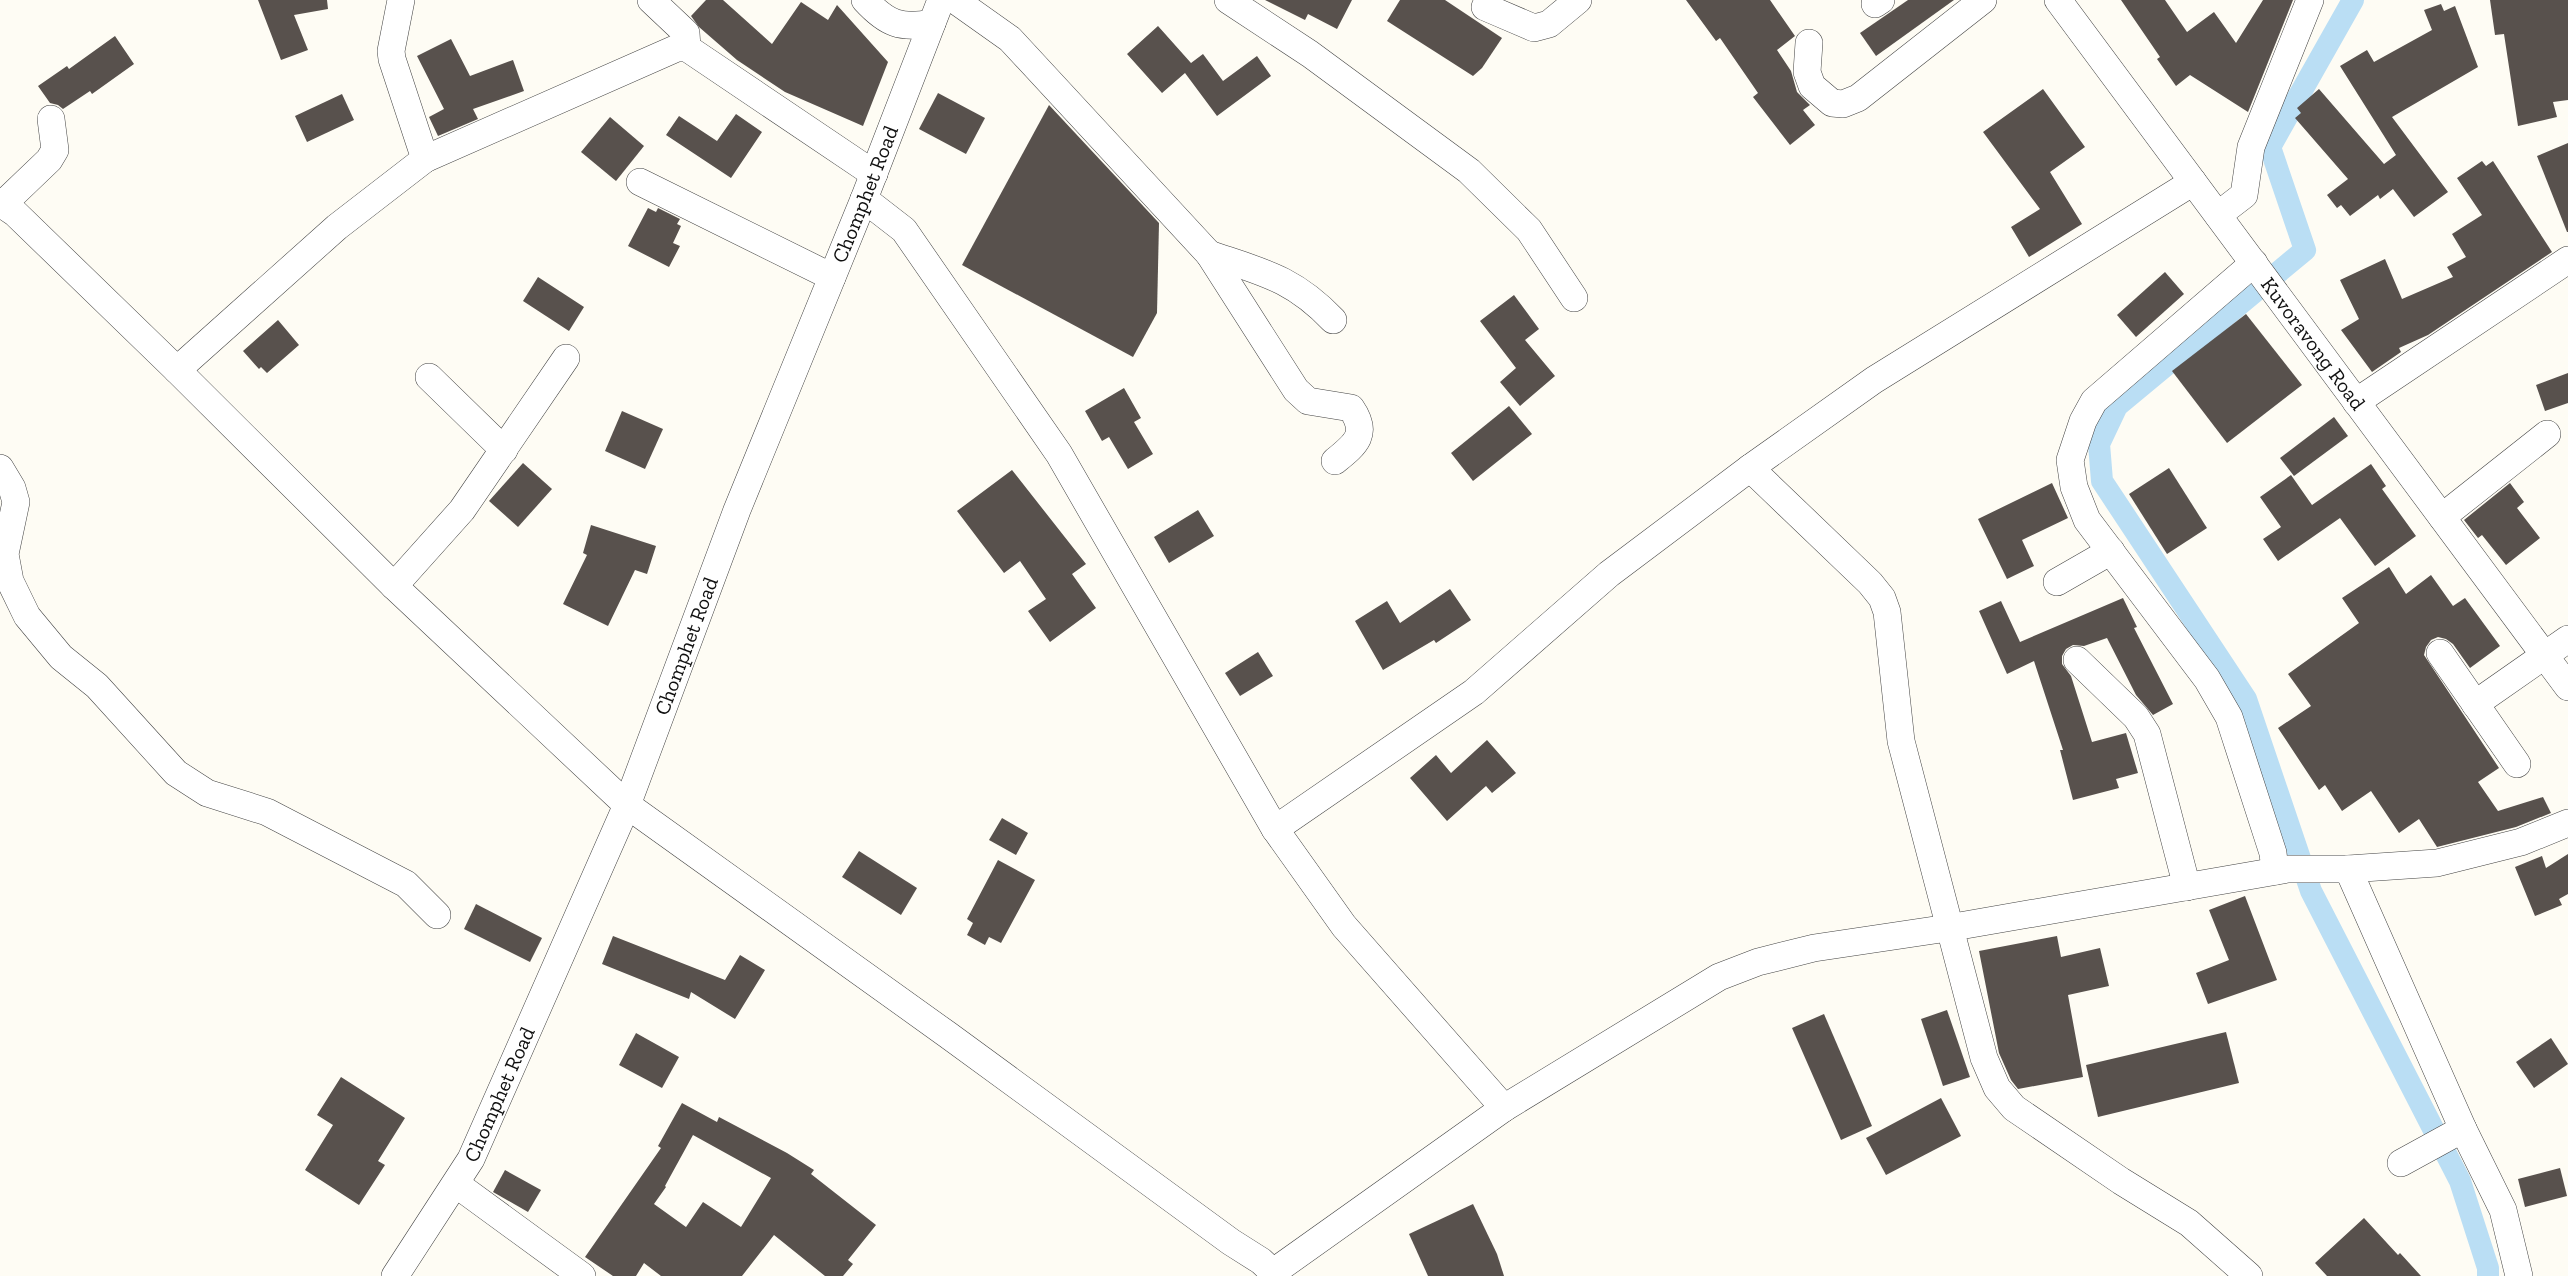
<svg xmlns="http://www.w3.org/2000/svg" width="2568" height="1276" viewBox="0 0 2568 1276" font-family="'Zilla Slab',serif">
<rect width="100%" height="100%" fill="#fefcf4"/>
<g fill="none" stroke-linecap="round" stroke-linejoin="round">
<path stroke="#badef4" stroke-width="22" d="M2353,0L2270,147L2305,250L2117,406L2099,444L2102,481L2246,699L2311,891L2460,1181L2488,1268V1276"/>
</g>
<g fill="#58514d" fill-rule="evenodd">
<path d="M258,0H327L328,9L294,15L308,50L281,60Z"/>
<path d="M706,0H723L772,44L801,2L828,20L837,5L888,62L863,126L785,92L737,60L699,27L691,16Z"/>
<path d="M1265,0H1352L1337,29L1308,14L1305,20Z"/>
<path d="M1400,0H1445L1502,38L1482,68L1473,76L1387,21Z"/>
<path d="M1686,0H1770L1795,36L1777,50L1791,71L1797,92L1810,105L1803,110L1815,125L1790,145L1753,97L1758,93L1720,38L1716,41Z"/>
<path d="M1908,0H1954L1876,56L1860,33Z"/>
<path d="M2121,0H2165L2187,32L2214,12L2236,43L2263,0H2293L2248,112L2190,75L2176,86L2157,59L2160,57Z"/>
<path d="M2490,0H2568V100L2553,102L2557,117L2518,126L2504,34L2495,35Z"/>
<path d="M2441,4L2444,11L2455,6L2478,67L2392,117L2448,192L2414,217L2393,189L2380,199L2378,195L2350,216L2341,205L2337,208L2327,195L2348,179L2295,118L2301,113L2297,108L2319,89L2384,164L2396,155L2340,66L2367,50L2374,62L2432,30L2424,10Z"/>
<path d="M1158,26L1191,63L1203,54L1223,81L1257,56L1271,76L1217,116L1185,73L1162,93L1127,54Z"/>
<path d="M115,36L134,64L92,94L90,91L63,109L58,105L50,103L38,86L67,66L69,69Z"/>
<path d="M451,39L470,76L513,60L524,91L473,109L478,119L438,136L429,117L444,109L417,56Z"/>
<path d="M2043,89L2085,147L2050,172L2082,224L2029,257L2011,227L2040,209L1983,132Z"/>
<path d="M938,93L985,118L966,154L919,129Z"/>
<path d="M342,94L354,120L307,142L295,116Z"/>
<path d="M1049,105L1159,223L1157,313L1133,357L962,265Z"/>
<path d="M736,114L762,132L731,178L666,135L679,116L717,141Z"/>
<path d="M610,117L644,146L616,181L581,152Z"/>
<path d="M2568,143V232H2567L2537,156Z"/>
<path d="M2482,161L2486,166L2493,161L2552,252L2428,335L2399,348L2401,352L2372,372L2341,330L2359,319L2340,280L2385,259L2402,299L2453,277L2447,267L2466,257L2452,234L2482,215L2457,178Z"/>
<path d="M648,208L656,212L658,208L680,219L677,224L681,226L673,243L680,246L669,267L628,246Z"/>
<path d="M2165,272L2184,294L2136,337L2117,315Z"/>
<path d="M538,277L584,307L569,331L523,301Z"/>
<path d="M1514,295L1539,329L1525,340L1555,376L1520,406L1500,382L1516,368L1480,321Z"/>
<path d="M2246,314L2302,385L2227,443L2172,371Z"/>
<path d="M278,320L299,345L267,373L261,367L259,369L243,351Z"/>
<path d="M2568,373V403L2545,411L2536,385Z"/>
<path d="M1124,388L1141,418L1134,422L1153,454L1128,469L1109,437L1102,441L1085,411Z"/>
<path d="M1509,406L1532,434L1473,481L1451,453Z"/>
<path d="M622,411L663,429L645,469L605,451Z"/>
<path d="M2334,417L2348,436L2294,476L2280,458Z"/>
<path d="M523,463L552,489L518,527L489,501Z"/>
<path d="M2371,464L2386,486L2382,489L2416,536L2375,566L2340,518L2278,561L2263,539L2281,527L2260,497L2291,475L2312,505Z"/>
<path d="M2169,468L2207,528L2167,554L2129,494Z"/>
<path d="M1012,470L1086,564L1072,574L1096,608L1050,642L1028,611L1046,599L1020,561L1004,573L957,511Z"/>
<path d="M2052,483L2068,518L2022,540L2034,566L2007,579L1978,519Z"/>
<path d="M2510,483L2524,502L2517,508L2540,538L2506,565L2482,535L2478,538L2464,520Z"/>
<path d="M1198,510L1214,536L1169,563L1154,537Z"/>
<path d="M591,525L656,546L647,574L635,570L608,626L563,604L587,555L583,553Z"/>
<path d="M2389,567L2406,594L2431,575L2453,606L2465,598L2500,646L2470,668L2453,644L2446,639L2438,637L2431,640L2426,647L2424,655L2499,768L2478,782L2498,811L2543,797L2551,813L2516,827L2437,847L2419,819L2399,833L2371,791L2342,811L2325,785L2319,790L2278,728L2311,706L2288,674L2359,623L2342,598Z"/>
<path d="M1450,589L1471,620L1436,643L1434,640L1383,670L1355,621L1387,601L1400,623Z"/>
<path d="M2123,598L2137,627L2134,628L2173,704L2153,715L2136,695L2107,638L2084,646L2073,645L2066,649L2062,656V664L2071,676L2092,742L2126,733L2138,773L2116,779L2119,788L2073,800L2060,750H2063L2034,661L2007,674L1979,611L2001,601L2020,642Z"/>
<path d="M1258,652L1273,676L1240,696L1225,673Z"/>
<path d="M1487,740L1516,773L1492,793L1486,786L1447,821L1410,778L1436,755L1451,773Z"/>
<path d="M1002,818L1028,833L1016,855L989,840Z"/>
<path d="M859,851L917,888L901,915L842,877Z"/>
<path d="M2568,854V894L2559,899L2562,905L2535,916L2515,867L2542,856L2546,868Z"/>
<path d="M998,860L1035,880L1001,943L989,937L985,945L967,935L973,923L967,919Z"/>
<path d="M2245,896L2277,980L2208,1004L2196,973L2229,960L2209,910Z"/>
<path d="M476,904L542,938L530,962L464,929Z"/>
<path d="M613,936L725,980L740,955L765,970L735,1019L691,992L689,999L602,964Z"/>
<path d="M2057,936L2061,957L2100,948L2109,986L2068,995L2083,1077L2018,1089L2011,1080L1999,1053L1979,951Z"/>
<path d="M1947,1010L1970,1077L1943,1086L1921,1019Z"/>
<path d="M1824,1014L1872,1126L1841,1140L1792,1028Z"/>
<path d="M2226,1032L2239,1083L2098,1117L2086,1065Z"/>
<path d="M636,1033L679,1057L662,1088L619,1065Z"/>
<path d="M2551,1038L2568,1064L2534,1088L2516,1062Z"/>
<path d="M341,1077L405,1118L378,1161L385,1165L359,1205L305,1170L333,1125L317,1115Z"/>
<path d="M1941,1098L1961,1136L1886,1175L1866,1138Z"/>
<path d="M682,1103L717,1122L719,1117L787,1153L814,1170L811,1174L876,1225L848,1260L853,1264L843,1276H825L774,1235L742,1276H661L644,1263L636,1276H613L585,1257L661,1148L658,1146ZM693,1135L771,1178L741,1227L703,1202L686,1227L654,1204L666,1187L665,1186Z"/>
<path d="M2560,1168L2567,1196L2525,1207L2518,1179Z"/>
<path d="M505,1170L541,1190L528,1212L493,1192Z"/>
<path d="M1473,1204L1497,1254L1504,1276H1428L1409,1234Z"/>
<path d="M2364,1218L2398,1255L2400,1253L2421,1276H2327L2315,1263Z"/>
</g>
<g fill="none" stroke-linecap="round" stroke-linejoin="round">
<defs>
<g id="minor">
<path d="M651,0L686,33L687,48"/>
<path d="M865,0C887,24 901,29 932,23"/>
<path d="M955,0L1010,39L1209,254L1296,390L1308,401L1351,408C1369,434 1356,444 1335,461"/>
<path d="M1228,0L1310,54L1469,171L1529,230L1574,298"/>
<path id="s1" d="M2058,0L2568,687"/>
<path d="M1875,4L1881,0"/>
<path d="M1485,7L1534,28L1549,24L1578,0"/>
<path d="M1809,43L1807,72L1812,86L1832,103L1843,104L1858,98L1983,0"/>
<path d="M425,159L677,48H687L874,174"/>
<path d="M640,182L832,277"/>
<path d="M864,199L904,230L1059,454L1275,829L1344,926L1504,1108"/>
<path d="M0,203L15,213L177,370L394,586L627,805L948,1035L1231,1242L1261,1261L1277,1276"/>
<path d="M2,205L49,160L55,150L51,119"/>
<path d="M2218,215L2244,195L2251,147L2310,0"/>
<path d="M1209,254C1262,272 1293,278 1333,320"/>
<path d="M2254,263L2094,401L2083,421L2070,460L2074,487L2087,520L2207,679L2229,717L2273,853L2275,871"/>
<path d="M177,370L337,227L425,159L392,59L391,51L401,0"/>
<path d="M429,377L504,450"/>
<path d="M2356,402L2568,260"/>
<path d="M0,468L12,488L16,502L5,554L10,581L27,616L61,657L97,686L176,773L207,793L267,812L406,884L437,915"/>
<path d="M1750,468L1870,583L1882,598L1887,612L1901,741L1984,1058L1997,1088L2014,1108L2121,1181L2189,1223L2249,1276"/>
<path d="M2442,517L2547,434"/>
<path d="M2057,582L2111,551"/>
<path d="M394,586L462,510L566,358"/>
<path d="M2440,653L2517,764"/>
<path d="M2077,660L2136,717L2147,734L2187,887"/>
<path d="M2475,704L2568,639"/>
<path d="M1275,829L1474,692L1609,574L1750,468L1874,380L2193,182"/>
<path d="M2348,869L2463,1129L2503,1210L2519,1276"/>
<path d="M2401,1163L2463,1129"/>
<path d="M456,1184L582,1276"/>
<path d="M1275,1271L1504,1108L1719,977L1758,962L1814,948L1948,928L2288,869H2348L2437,863L2521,842L2568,823"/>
<path id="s2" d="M395,1276L471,1159L627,805L737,510L864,199L941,0"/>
</g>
</defs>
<use href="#minor" stroke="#434343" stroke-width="28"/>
<use href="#minor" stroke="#fff" stroke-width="27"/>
</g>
<g text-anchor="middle" stroke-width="6" stroke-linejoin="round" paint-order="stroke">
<g font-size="21" fill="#101010" stroke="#fff">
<text dy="7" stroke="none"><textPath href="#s2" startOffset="1182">Chomphet Road</textPath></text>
<text dy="7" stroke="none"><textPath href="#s1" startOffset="428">Kuvoravong Road</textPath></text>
<text dy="7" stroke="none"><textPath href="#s2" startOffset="696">Chomphet Road</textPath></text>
<text dy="7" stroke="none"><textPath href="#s2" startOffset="210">Chomphet Road</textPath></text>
</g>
</g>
</svg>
